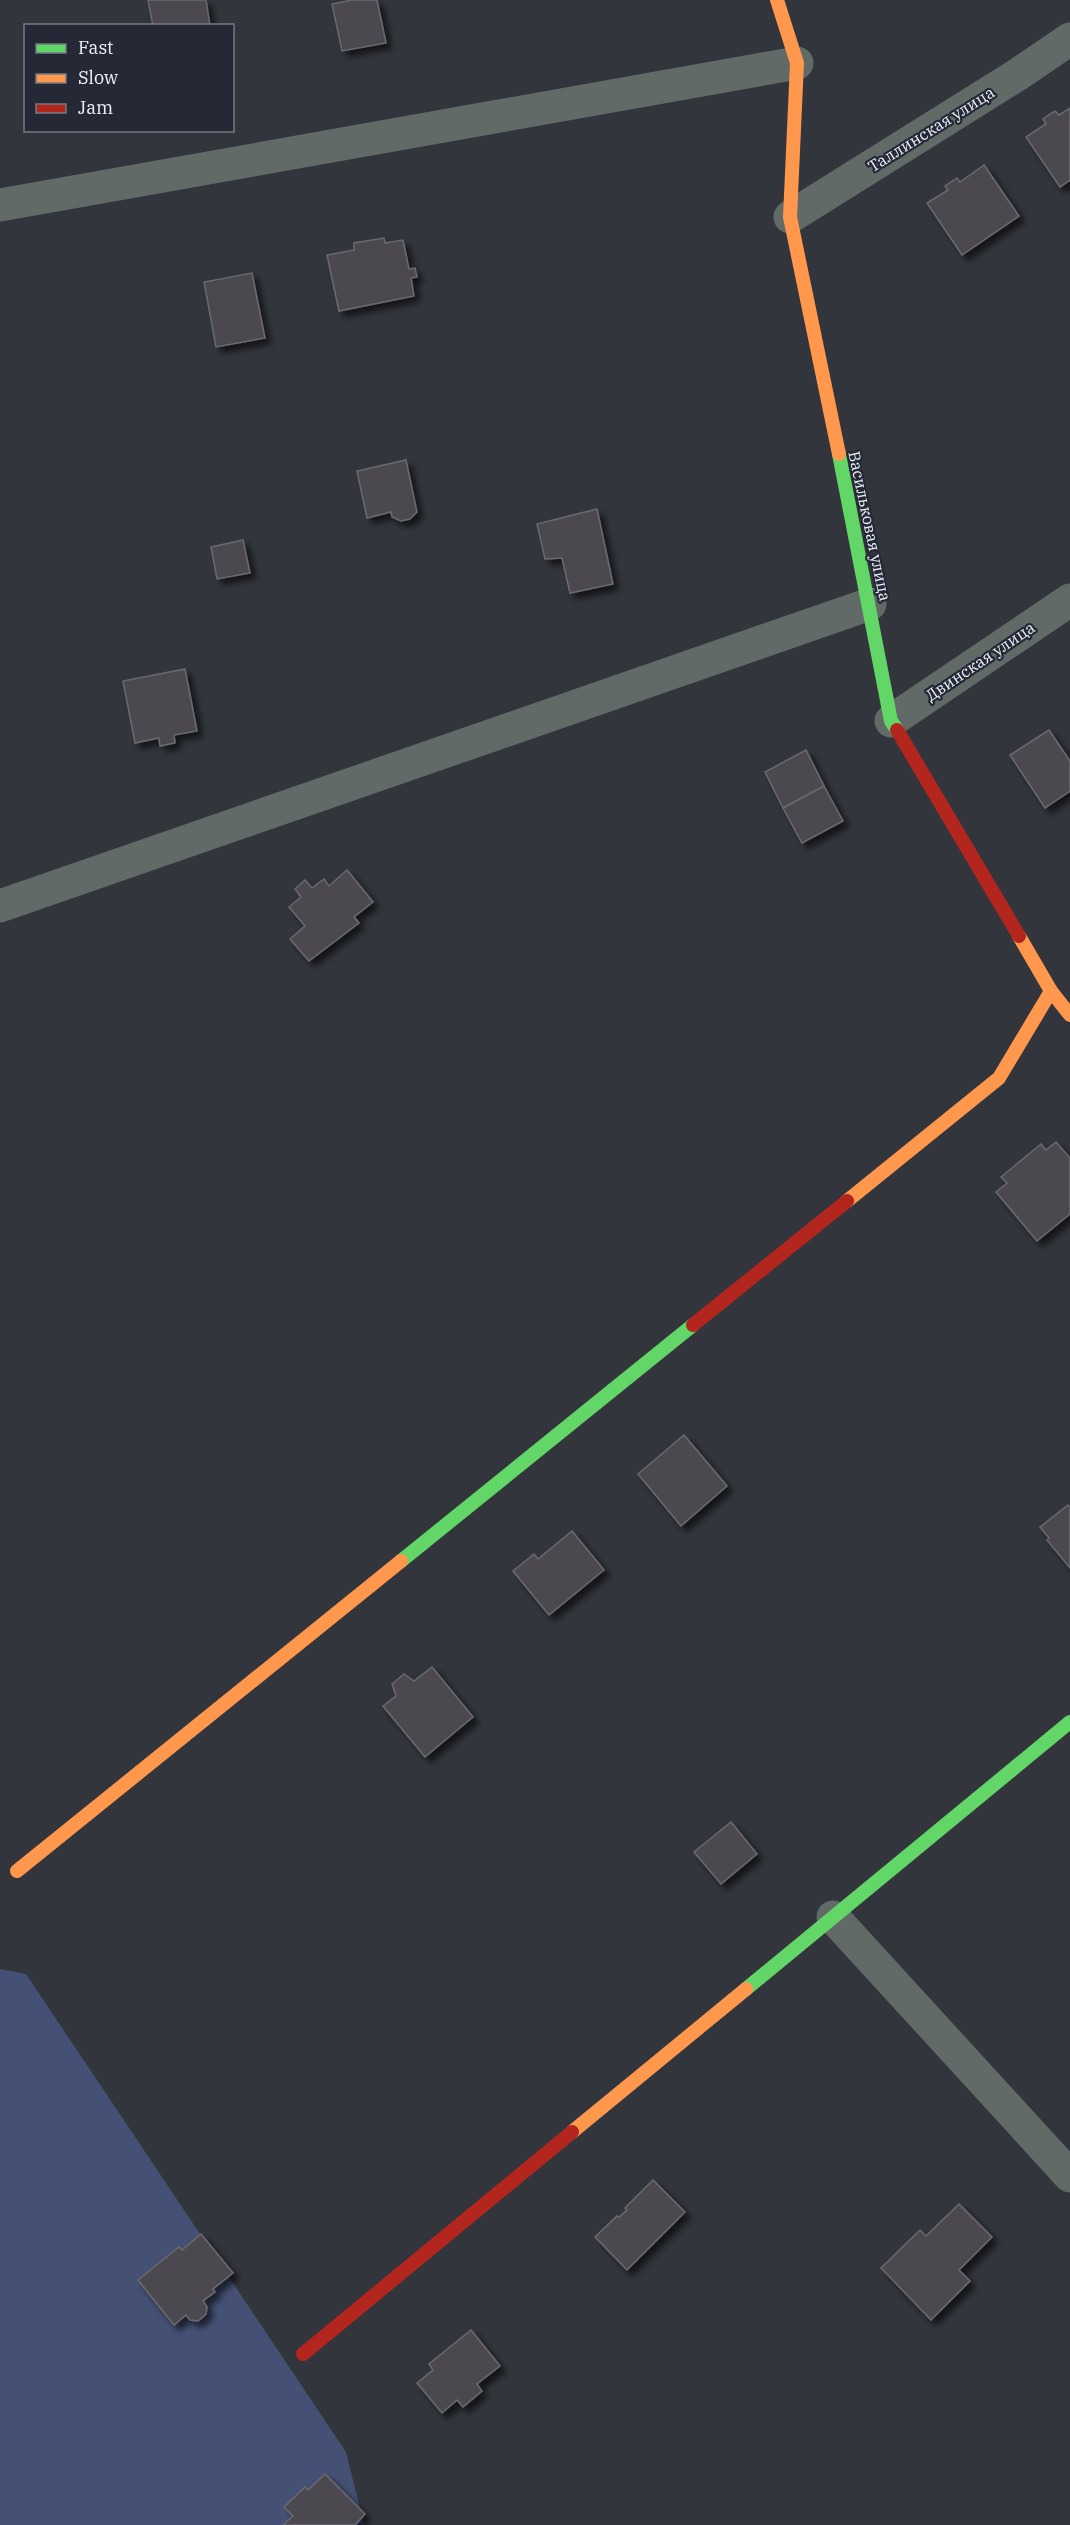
<svg xmlns="http://www.w3.org/2000/svg" width="1070" height="2525" viewBox="0 0 1070 2525" font-family="'IBM Plex Serif',serif">
<defs>
<filter id="shadow"><feDropShadow dx="5.5" dy="5.5" stdDeviation="3" flood-color="#0009"/></filter>
</defs>
<rect width="100%" height="100%" fill="#32353c"/>
<path fill="#455174" d="M0,1969L26,1974L346,2452L364,2525H0Z"/>
<g fill="#4b4a50" stroke="#6a696f" stroke-width="1.5" filter="url(#shadow)">
<path d="M148,0H206L210,26H153Z"/>
<path d="M352,0H377L386,43L342,51L332,4Z"/>
<path d="M1070,108V180L1060,187L1026,137L1046,124L1043,119L1055,111L1059,115Z"/>
<path d="M984,165L1019,216L962,255L927,203L948,190L945,186L957,178L960,182Z"/>
<path d="M384,238L385,243L403,240L409,269L415,268L417,277L411,278L414,296L339,311L327,255L354,250V243Z"/>
<path d="M252,273L265,338L216,347L204,282Z"/>
<path d="M406,460L417,512L410,519L401,521L392,517L391,512L367,518L357,471Z"/>
<path d="M597,509L613,584L570,593L562,558L545,559L537,524Z"/>
<path d="M243,540L250,573L217,579L211,547Z"/>
<path d="M185,669L197,731L174,735L175,743L160,746L159,738L135,743L123,681Z"/>
<path d="M1049,730L1070,761V791L1045,808L1010,755Z"/>
<path d="M806,750L824,786L783,808L765,772Z"/>
<path d="M824,786L843,821L802,843L783,808Z"/>
<path d="M347,870L373,902L354,917L359,923L309,961L290,939L305,926L289,907L301,897L295,889L305,880L312,888L324,879L329,886Z"/>
<path d="M1056,1142L1070,1158V1214L1037,1241L996,1192L1007,1183L1001,1177L1041,1144L1046,1150Z"/>
<path d="M684,1435L727,1486L681,1526L638,1474Z"/>
<path d="M1068,1505L1070,1507V1568L1047,1540L1049,1538L1040,1527Z"/>
<path d="M572,1531L604,1570L549,1615L513,1571L534,1554L538,1559Z"/>
<path d="M432,1667L473,1717L425,1757L383,1706L396,1696L392,1684L404,1674L414,1681Z"/>
<path d="M731,1822L757,1854L721,1884L694,1852Z"/>
<path d="M653,2180L685,2212L627,2270L595,2237L617,2216L619,2217L627,2210L625,2208Z"/>
<path d="M959,2204L992,2237L959,2270L970,2281L931,2320L881,2268L920,2230L926,2236Z"/>
<path d="M201,2234L233,2273L213,2289L215,2292L203,2301L207,2307L206,2314L198,2321L190,2320L186,2315L174,2325L138,2280L179,2247L182,2250Z"/>
<path d="M471,2330L500,2366L477,2384L482,2391L463,2407L457,2400L442,2413L417,2383L433,2370L429,2364Z"/>
<path d="M325,2474L365,2514L355,2525H283L293,2516L284,2507L305,2487L308,2490Z"/>
</g>
<g fill="none" stroke-linecap="round" stroke-linejoin="round">
<g stroke="#626a68" stroke-width="33">
<path d="M0,205L797,63"/>
<path d="M790,217L1017,75L1070,39"/>
<path d="M891,721L1070,600"/>
<path d="M0,906L870,604"/>
<path d="M833,1917L1070,2176"/>
</g>
<g stroke="#63d668" stroke-width="14">
<path d="M839,454L891,721L897,730"/>
<path d="M401,1561L693,1325"/>
<path d="M746,1989L1070,1722"/>
</g>
<g stroke="#ff974d" stroke-width="14">
<path d="M777,0L797,63L790,217L839,454"/>
<path d="M1019,936L1051,991L1070,1015"/>
<path d="M847,1201L999,1078L1051,991"/>
<path d="M17,1871L401,1561"/>
<path d="M572,2132L746,1989"/>
</g>
<g stroke="#b3261e" stroke-width="14">
<path d="M897,730L1019,936"/>
<path d="M693,1325L847,1201"/>
<path d="M303,2354L572,2132"/>
</g>
</g>
<g text-anchor="middle" stroke-width="4.5" stroke-linejoin="round" paint-order="stroke">
<g font-size="16" fill="#edf1fa" stroke="#242935">
<text transform="translate(931 129) rotate(-32)" y="6">Таллинская улица</text>
<text transform="translate(870 526) rotate(78)" y="6">Васильковая улица</text>
<text transform="translate(980 661) rotate(-34)" y="6">Двинская улица</text>
</g>
</g>
<rect x="24" y="24" width="210" height="108" fill="#242935" stroke="#747984" stroke-width="1.5"/>
<rect x="36" y="44" width="30" height="9" fill="#63d668" stroke="#747984" stroke-width="1.5"/>
<text x="78" y="54" font-size="18" fill="#edf1fa">Fast</text>
<rect x="36" y="74" width="30" height="9" fill="#ff974d" stroke="#747984" stroke-width="1.5"/>
<text x="78" y="84" font-size="18" fill="#edf1fa">Slow</text>
<rect x="36" y="104" width="30" height="9" fill="#b3261e" stroke="#747984" stroke-width="1.5"/>
<text x="78" y="114" font-size="18" fill="#edf1fa">Jam</text>
</svg>
